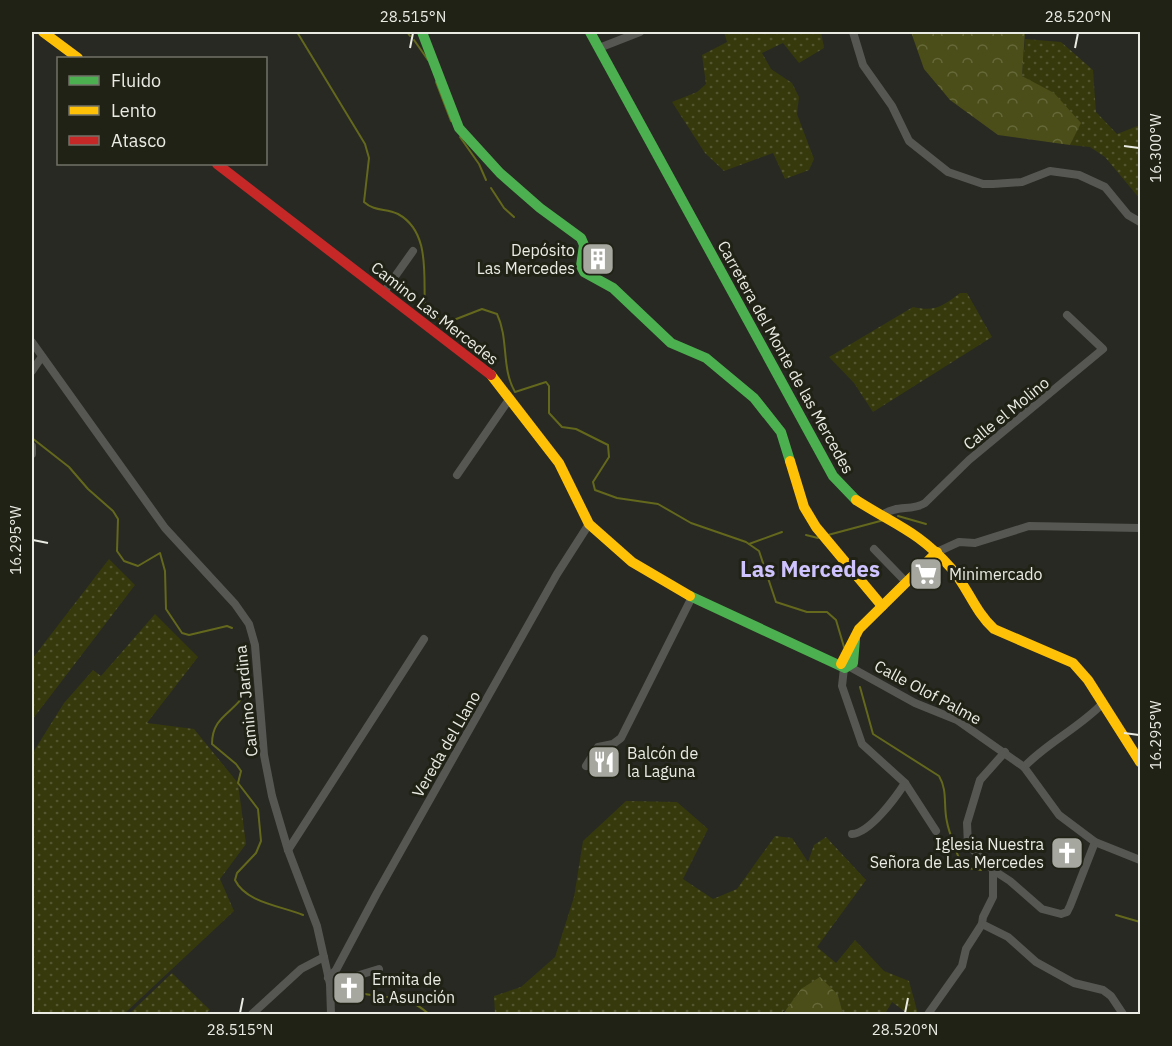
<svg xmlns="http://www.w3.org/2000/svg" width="1172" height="1046" viewBox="0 0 1172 1046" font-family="'IBM Plex Sans',sans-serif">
<defs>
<pattern id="grass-dots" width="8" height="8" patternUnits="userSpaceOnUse" patternTransform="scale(1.5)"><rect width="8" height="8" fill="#36390c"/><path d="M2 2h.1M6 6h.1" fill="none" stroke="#53562f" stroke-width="1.8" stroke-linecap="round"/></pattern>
<pattern id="forest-crowns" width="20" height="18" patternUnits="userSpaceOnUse" patternTransform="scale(1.5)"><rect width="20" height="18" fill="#4b4e18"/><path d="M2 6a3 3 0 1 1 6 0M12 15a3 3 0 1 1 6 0" fill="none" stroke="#656839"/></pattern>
</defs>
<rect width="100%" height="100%" fill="#282922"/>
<g fill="url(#grass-dots)">
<path d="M724,32H821L824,48L799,63L783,43L762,53L771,69L792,83L799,97L797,114L814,159L809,170L785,179L773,153L724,171L705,153L672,102L697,92L706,84L702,55L727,42Z"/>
<path d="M1025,39L1061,42L1093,70L1096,112L1117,134L1140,125V199L1105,157L1090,147L1070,145L1080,123L1022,76Z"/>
<path d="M960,293H967L992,337L873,412L854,383L829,357L913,307C935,312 943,306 960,293Z"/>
<path d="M109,559L135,585L32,720V659Z"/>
<path d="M155,614L198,657L147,723L194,729L238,783L246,844L220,879L234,911L124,1014H32V754L64,703L93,670L101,676Z"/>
<path d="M626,801L677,802L708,829L683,879L713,899L737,889L775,836L792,838L808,862L814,845L826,837L866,880L817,947L836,963L855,940L884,971L909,981L918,1014H908L892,1002L885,1014H843L838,995L783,1011V1014H495L494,996L521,987L555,957L574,897L583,841Z"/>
<path d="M172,973L210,1010L205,1014H129Z"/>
</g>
<g fill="url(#forest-crowns)">
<path d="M911,32H1025L1022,76L1054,93L1081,123L1070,145L998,135L950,100L924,69Z"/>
<path d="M820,977L838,995L843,1014H783L801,989Z"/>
</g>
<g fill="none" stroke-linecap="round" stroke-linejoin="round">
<g stroke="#63681d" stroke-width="2">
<path d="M297,32L365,144L369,158L364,202C375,212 386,208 398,214C431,232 423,277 425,307L429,314L446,323L482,309L497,314C509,339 501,368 515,392L546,382L549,386V413L562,427L576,429L608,445L609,457L593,482L595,490L617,498L658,504L691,523L746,542L759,551L776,602L807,612H827L836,620L844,647"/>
<path d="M407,32L410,36"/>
<path d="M414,40L428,60"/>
<path d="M436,82L451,121"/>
<path d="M460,137L479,164L486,180"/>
<path d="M491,188L504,208L514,217"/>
<path d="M32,438L69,467L88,489L113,511L118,519L117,551L124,561L138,566L160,553L165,571L166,609L182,633L189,635L227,626L232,628"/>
<path d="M898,516L926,524"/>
<path d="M806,535L818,538"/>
<path d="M828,535L884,520"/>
<path d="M749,544L782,532"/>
<path d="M244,648C247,662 252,676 246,690C237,713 212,714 212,744L236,764L241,771L238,783L258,809L261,841L256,853L237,873L235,880C246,903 282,906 303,915"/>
<path d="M860,687L873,734L939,776C948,791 943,805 947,822C948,828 959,862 963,865C967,869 975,869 981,870"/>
<path d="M1116,915L1140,922"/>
<path d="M361,993C391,1001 402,991 429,1014"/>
</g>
<g stroke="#565753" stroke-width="8">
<path d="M853,32L863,65L892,106L909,141L948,172L983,184H993L1022,182L1050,171L1079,175L1105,187L1128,215L1140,222"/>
<path d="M599,48L640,32"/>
<path d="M384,292L413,251"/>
<path d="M32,342L165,528L235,604L249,624L255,645L264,755L272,796L288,850L317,926L330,984L331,1014"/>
<path d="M32,371L41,358"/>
<path d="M32,446V454"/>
<path d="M457,475L510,398"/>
<path d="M884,514C896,505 913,511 925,503L969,460L1103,349L1067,315"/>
<path d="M874,549L906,582"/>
<path d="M937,552L959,542L975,543L1029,526L1140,528"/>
<path d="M850,667L915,703L957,720L1024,767L1059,815L1095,842L1140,860"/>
<path d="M844,668L842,686L862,744L905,783L936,831"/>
<path d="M1005,752L980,780L967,823L968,845L993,870L1010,881L1042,909L1061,914L1067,912L1070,906L1095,842"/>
<path d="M586,766L598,747L613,744L621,738L692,597"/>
<path d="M1024,767C1048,742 1079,728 1103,703"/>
<path d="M852,834C870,833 896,797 905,783"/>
<path d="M288,850L424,639"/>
<path d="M993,870V897L983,917L982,924L1008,937L1036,962L1074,983L1103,990L1111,996L1123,1014"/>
<path d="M328,978L336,970L377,893L557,574L589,524"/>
<path d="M330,984L379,969"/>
<path d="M252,1014L301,969L324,957"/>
<path d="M928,1014L962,966L966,949L982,924"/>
</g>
<g stroke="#4caf50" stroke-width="10">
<path d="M422,32L459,128L500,173L540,208L581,238L584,245L581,266L584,272L613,288L671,343L706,358L754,398L781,432L790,461"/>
<path d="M590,32L833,476L856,500"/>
<path d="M690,596L845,668L853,663L855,639"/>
</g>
<g stroke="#ffc107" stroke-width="10">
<path d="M43,32L78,58"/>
<path d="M491,375L559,463L589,524L632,562L690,596"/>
<path d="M790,461L804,507L816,527L882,606"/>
<path d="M856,500C895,525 918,531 951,568C967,586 975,612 994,629L1073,663L1088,680L1140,762"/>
<path d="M841,664L859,629L937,552"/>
</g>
<path stroke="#c62828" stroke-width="10" d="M217,164L491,375"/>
</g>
<path fill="none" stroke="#eaebe3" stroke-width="2" d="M410,48L413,33M1075,48L1078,33M1124,146L1139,148M33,540L48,543M1124,733L1139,735M240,1013L243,998M905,1013L908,998"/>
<defs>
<symbol id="building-square" viewBox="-11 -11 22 22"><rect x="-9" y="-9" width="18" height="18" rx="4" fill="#a6a79f" stroke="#212216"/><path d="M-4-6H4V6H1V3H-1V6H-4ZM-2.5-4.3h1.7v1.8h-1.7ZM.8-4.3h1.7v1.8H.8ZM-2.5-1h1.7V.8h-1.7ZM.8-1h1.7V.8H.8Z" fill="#fff"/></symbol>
<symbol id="supermarket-square" viewBox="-11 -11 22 22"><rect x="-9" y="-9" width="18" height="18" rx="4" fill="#a6a79f" stroke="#212216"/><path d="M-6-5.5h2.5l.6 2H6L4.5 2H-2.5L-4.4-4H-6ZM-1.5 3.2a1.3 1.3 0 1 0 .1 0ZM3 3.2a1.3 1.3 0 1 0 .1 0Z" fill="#fff"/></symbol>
<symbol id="restaurant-square" viewBox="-11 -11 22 22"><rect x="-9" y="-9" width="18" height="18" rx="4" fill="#a6a79f" stroke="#212216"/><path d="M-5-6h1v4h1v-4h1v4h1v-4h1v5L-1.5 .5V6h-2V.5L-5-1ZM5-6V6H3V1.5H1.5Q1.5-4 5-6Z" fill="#fff"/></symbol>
<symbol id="church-square" viewBox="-11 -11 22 22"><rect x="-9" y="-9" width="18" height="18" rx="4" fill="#a6a79f" stroke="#212216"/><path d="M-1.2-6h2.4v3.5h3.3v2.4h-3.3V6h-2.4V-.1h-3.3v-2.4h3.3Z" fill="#fff"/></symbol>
</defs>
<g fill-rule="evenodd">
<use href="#building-square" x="579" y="240" width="38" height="38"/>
<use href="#supermarket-square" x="907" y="555" width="38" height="38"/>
<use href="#restaurant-square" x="585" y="743" width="38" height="38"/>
<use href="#church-square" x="1048" y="834" width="38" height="38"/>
<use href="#church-square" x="330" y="969" width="38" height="38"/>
</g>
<g text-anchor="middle" stroke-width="6" stroke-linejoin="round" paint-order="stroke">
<g font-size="16" fill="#eaebe3" stroke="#212216" text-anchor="start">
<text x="575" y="256" text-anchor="end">Depósito<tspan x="575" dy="18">Las Mercedes</tspan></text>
<text x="949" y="580">Minimercado</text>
<text x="627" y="759">Balcón de<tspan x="627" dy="18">la Laguna</tspan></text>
<text x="1044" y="850" text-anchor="end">Iglesia Nuestra<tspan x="1044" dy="18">Señora de Las Mercedes</tspan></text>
<text x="372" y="985">Ermita de<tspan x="372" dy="18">la Asunción</tspan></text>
</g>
<g font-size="16" fill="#eaebe3" stroke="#212216">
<text transform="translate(435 313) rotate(38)" y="6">Camino Las Mercedes</text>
<text transform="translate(786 357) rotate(61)" y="6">Carretera del Monte de las Mercedes</text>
<text transform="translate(1006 413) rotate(-39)" y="6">Calle el Molino</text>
<text transform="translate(928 692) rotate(28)" y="6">Calle Olof Palme</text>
<text transform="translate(246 701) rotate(-96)" y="6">Camino Jardina</text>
<text transform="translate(446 744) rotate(-60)" y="6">Vereda del Llano</text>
</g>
<g font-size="22" font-weight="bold" fill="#cec3fc" stroke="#212216">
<text x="810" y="577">Las Mercedes</text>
</g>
</g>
<rect width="1172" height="1046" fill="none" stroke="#212216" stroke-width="66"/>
<rect x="57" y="57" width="210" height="108" fill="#212216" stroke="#717268" stroke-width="1.5"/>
<rect x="69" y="76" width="30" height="9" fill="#4caf50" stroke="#717268" stroke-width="1.5"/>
<text x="111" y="87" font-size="18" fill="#eaebe3">Fluido</text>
<rect x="69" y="106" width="30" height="9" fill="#ffc107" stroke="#717268" stroke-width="1.5"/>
<text x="111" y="117" font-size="18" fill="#eaebe3">Lento</text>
<rect x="69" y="136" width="30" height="9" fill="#c62828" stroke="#717268" stroke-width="1.5"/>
<text x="111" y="147" font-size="18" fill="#eaebe3">Atasco</text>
<rect x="33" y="33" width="1106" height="980" fill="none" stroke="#eaebe3" stroke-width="2"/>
<g font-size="15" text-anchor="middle" fill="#eaebe3">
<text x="413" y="22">28.515°N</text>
<text x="1078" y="22">28.520°N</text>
<text transform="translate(1156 148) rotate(-90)" y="5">16.300°W</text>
<text transform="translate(16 540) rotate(-90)" y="5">16.295°W</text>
<text transform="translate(1156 735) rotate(-90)" y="5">16.295°W</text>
<text x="240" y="1035">28.515°N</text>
<text x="905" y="1035">28.520°N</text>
</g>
</svg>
